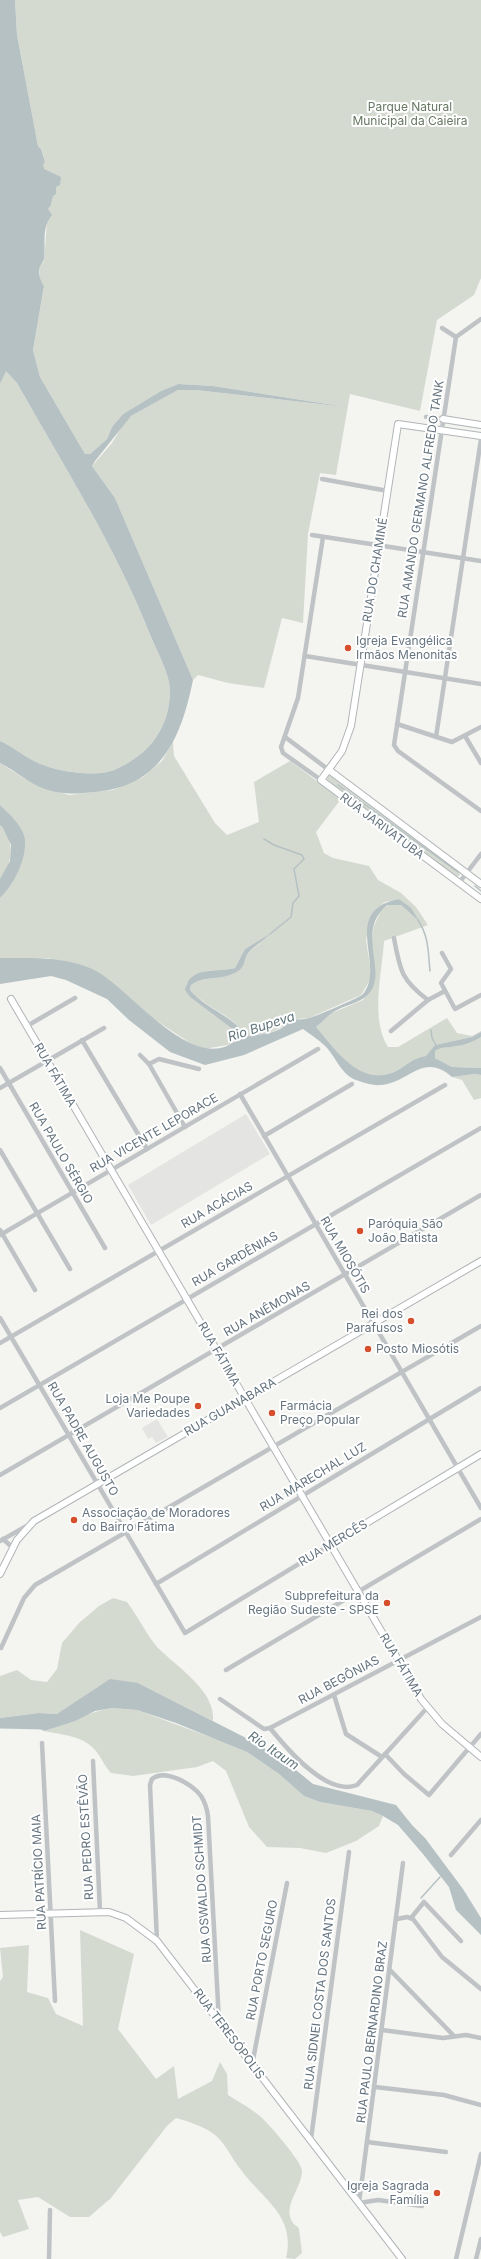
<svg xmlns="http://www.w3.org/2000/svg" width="481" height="2259" viewBox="0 0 481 2259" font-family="Inter,sans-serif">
<rect width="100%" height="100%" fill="#f4f4f0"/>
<g fill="#e4e5e3">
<path d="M246,1114L270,1154L151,1225L128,1185Z"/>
<path d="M157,1419L168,1437L156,1443L152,1437L148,1439L142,1428Z"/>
</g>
<g fill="#d5dad1">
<path d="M15,0H481V278L474,295L437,320L420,411L350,394L336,475L320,473L308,534L303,623L282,618L264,688L228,683L198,675L193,680L115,498L92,466L112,443L124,423L131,416L178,390H196L346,407L213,386L178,384L161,391L123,414L112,427L107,439L90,454H85L40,377L33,350L44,286L40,279L39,268L44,261L48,209C59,198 46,178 42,165L45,162L41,149L38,146L17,35Z"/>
<path d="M6,370L17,383C63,465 114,544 149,632C155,647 166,667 169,682C173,708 162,737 142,753C133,760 124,766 114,770C94,778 52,771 34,761C22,755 12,746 0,741V384Z"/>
<path d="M173,742L174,756L215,823L227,835L259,822L254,782L290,761L341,799L316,832L324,853L333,858L369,866L378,880L401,893L416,907L428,925L384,941C382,974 370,1018 388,1047H398L447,1018L457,1033L472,1036L481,1031V1032L472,1037L435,1045L427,1056C412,1058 407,1066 394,1072C358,1086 337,1051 316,1027L332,1013L363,1000L375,981L371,944L374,926L381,910L387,905H401L417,919L399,899L385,902L376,909L370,922L366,940L370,966V980L361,995L309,1018L298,1019L270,1033L246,1036C233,1015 206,1008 190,990L191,985C203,976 218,980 232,974C243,969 243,963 248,953C249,952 265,939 268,935L245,949L235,968C213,973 204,965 186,984L190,997L239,1034L238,1039L233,1044L204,1049L193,1045L154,1019L132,1000L49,958H0V898C11,888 30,853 24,838C20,827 9,814 0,805V763L25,779L45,788L69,795L113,790L143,777L162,761Z"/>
<path d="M328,776H332L459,870L460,875L456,877L327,782Z"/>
<path d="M0,825C15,838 13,866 0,879Z"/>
<path d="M481,1037V1068L452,1067L435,1058V1051L438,1048L458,1046Z"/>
<path d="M475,1074L481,1075V1098L474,1100L462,1080L452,1077Z"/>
<path d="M113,1598L127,1602C137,1615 148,1637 158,1648C177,1667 216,1691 213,1721L138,1683L71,1707L57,1714L39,1713L0,1718V1676L17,1670L31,1680L47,1682L57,1669L62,1643L79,1623L99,1606Z"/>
<path d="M112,1708L137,1710L221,1741L247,1752L279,1774L304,1796L320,1802L372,1811L383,1816L379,1826L356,1841L326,1853L300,1848L267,1847L249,1827L226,1771L213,1761L197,1767L133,1776L111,1773C104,1766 101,1756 94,1749C81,1735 62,1735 44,1731C67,1723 88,1712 112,1708Z"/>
<path d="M80,1930L134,1954L118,2029L156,2079L174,2066L178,2099L212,2081L220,2062L227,2074L228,2095C238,2102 251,2108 261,2117C269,2124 301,2161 302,2170C303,2187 281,2206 293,2223C295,2226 298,2226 299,2229L302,2253L295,2259L286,2258C296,2215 263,2200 241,2170C232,2159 226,2144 215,2135C203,2126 190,2122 176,2118L167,2126L111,2198L89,2217H70L38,2197L18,2200L29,2229L3,2237L0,2232V1981L3,1977L0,1948L29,1945L27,1992L48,1998L56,2014L83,2026Z"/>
</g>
<g fill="#b6c1c4">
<path d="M0,0H15L17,35L38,146L41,149L45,162L43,165L44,169L61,177L60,185L56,187V194L53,196L51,205L48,209L52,215C41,228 46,244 44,259C43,263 39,266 39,271C39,277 41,281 44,286L33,350L40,377L85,454H90L107,439L112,427L123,414L161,391L178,384L213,386L346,407L196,390H178L131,416L95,461L92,466L115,498L193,680C181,738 162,785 96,792C77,794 64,795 45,789C28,783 16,771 0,763V741C12,746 22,755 34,761C52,771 94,778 114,770C124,766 133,760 142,753C162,737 173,708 169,682C166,667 155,647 149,632C114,544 63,465 17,383L6,371L0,384Z"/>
<path d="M0,805C9,814 24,827 25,840C27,859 13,886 0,898V879L10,861L11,845L3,828L0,825Z"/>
<path d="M399,899L411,908L419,921L401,905H387C356,931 386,969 371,991C362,1004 345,1004 332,1013C327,1017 321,1023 316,1027C337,1051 359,1086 394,1072C407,1066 412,1058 426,1056L435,1045L472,1037L481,1032V1037C474,1041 465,1045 457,1046C449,1048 441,1046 435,1051V1058L452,1067L481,1068V1075L475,1074L452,1077C422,1051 409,1084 380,1085C373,1086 362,1082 356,1080C342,1075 336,1058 327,1048C321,1041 311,1035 303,1029L244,1055L205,1065L170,1052L129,1020L107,999L66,980L51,976L0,984V958C31,958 61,956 90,968C129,984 192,1079 238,1039L239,1034L190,997L185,990C190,965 217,973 235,968L245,949L271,933C264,940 256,945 249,952C242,960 248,969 230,975C216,980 203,976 191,985L190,990C206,1009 232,1015 246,1036C262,1034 281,1034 290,1020C297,1019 303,1020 309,1018C315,1017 358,998 362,995C388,967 338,911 399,899Z"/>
<path d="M110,1679L138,1683L248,1739L280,1757L313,1784L396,1805L412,1825L425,1838L463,1889L481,1918V1935L456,1910L449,1887L423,1854L398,1825L383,1816L372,1811L320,1802L304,1796L279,1774L247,1752L176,1723L137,1710L112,1708L95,1711L75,1721L44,1731L26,1721L0,1727V1718L39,1713L57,1714Z"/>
</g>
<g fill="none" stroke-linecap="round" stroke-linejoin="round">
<g stroke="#b6c1c4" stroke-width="1.5">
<path d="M338,785L458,872"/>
<path d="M264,839L274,845L302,855L304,859L294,869L299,896L293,903L291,917L270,934"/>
<path d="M475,886L481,891"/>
<path d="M418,920C429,937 428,951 430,971"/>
<path d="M431,1030L432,1038L436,1045"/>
<path d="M421,1898L440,1877"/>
</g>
<path stroke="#b6c1c4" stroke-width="9" d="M0,1724L44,1725"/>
<defs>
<g id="secondary">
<path d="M443,419L481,425"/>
<path d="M481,436L398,424L351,726L342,751L321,780L481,899"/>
<path d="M329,770L481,884"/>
<path d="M11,999L421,1699L442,1724L481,1757"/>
<path d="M330,1545L481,1454"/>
<path d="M0,1574L17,1540L34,1521L481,1261"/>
<path d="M0,1915L109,1912L126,1918L157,1941L402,2259"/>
</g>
</defs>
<use href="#secondary" stroke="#b0b5b8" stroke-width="8"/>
<g stroke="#bfc3c6" stroke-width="4.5">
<path d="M442,328L456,337"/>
<path d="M456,337L394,745L398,751L481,811"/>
<path d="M456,337L481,319"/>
<path d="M426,417L443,419"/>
<path d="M322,479L388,491"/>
<path d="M312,535L481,561"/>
<path d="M305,656L481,684"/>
<path d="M397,724L452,742L481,727"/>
<path d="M465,736L481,763"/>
<path d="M285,737L329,770"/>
<path d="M436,737L481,439"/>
<path d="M321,780L283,753L281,747L298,698L323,537"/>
<path d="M459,883L481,854"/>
<path d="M394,938C400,970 401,980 428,1000L445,991"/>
<path d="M442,953L451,969L441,983L455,1009L481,995"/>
<path d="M27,1026L75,998"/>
<path d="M391,1031L428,1000"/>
<path d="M82,1040L147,1149"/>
<path d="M140,1055L149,1064L185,1127"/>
<path d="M149,1064L159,1059L199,1069"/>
<path d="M0,1068L105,1248"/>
<path d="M0,1088L104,1028"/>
<path d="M240,1094L481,1508"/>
<path d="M264,1136L352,1084"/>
<path d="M0,1150L70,1269"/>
<path d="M0,1230L35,1290"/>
<path d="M0,1235L318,1049"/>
<path d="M0,1318L185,1633L330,1545"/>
<path d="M0,1343L445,1085"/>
<path d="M0,1408L481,1128"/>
<path d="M0,1475L481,1195"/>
<path d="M3,1539L13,1548"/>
<path d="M0,1541L30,1524"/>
<path d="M156,1584L481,1388"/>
<path d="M1,1648L24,1598L35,1585L481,1326"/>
<path d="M226,1670L481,1519"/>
<path d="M334,1695L346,1734L382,1757"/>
<path d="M220,1699L264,1729L270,1728C287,1749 327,1797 357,1785L427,1708"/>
<path d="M270,1728L481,1617"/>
<path d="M42,1743L55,2001"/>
<path d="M385,1754L404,1774L429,1795L481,1734"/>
<path d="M93,1761L100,1911"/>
<path d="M451,1855L481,1820"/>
<path d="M403,1863L359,2203L378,2200L422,2206"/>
<path d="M411,1918L424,1902L461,1941"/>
<path d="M397,1919L407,1917L413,1919L442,1957L481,1989"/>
<path d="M157,1941L150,1785L152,1779C165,1768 192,1784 201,1796C205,1802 207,1809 208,1816L219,2022"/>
<path d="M390,1970L454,2036"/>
<path d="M382,2030L443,2038L466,2035L481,2038"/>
<path d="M252,2065L287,1883"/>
<path d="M375,2087L444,2095L481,2105"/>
<path d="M311,2139L349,1852"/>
<path d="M367,2142L446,2152"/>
<path d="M49,2259L50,2210"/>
<path d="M456,2259L481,2154"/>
<path d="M476,2259L481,2239"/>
</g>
<use href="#secondary" stroke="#fff" stroke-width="6"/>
</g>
<g fill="#d64f2d" stroke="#fff" stroke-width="1.5">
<circle cx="348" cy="648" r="4"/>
<circle cx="360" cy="1231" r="4"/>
<circle cx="411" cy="1321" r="4"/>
<circle cx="368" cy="1349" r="4"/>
<circle cx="198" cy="1406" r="4"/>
<circle cx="272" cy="1413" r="4"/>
<circle cx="74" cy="1520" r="4"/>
<circle cx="387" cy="1603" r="4"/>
<circle cx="437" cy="2193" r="4"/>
</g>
<g text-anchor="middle" stroke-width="4" stroke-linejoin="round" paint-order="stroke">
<g font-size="12" fill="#677763" stroke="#fff">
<text x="410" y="111">Parque Natural<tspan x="410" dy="14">Municipal da Caieira</tspan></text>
</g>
<g font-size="12" fill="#65747f" stroke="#fff">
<text transform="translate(421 499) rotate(-81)" y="4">RUA AMANDO GERMANO ALFREDO TANK</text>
<text transform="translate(375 570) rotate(-81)" y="4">RUA DO CHAMINÉ</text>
<text transform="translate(382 826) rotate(37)" y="4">RUA JARIVATUBA</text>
<text transform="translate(55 1075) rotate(60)" y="4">RUA FÁTIMA</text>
<text transform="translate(154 1133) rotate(-30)" y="4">RUA VICENTE LEPORACE</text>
<text transform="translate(61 1153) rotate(60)" y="4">RUA PAULO SÉRGIO</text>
<text transform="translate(217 1205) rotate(-30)" y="4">RUA ACÁCIAS</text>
<text transform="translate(345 1255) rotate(60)" y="4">RUA MIOSÓTIS</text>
<text transform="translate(235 1259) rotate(-30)" y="4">RUA GARDÊNIAS</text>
<text transform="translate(267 1309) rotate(-30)" y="4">RUA ANÊMONAS</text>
<text transform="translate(219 1354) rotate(60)" y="4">RUA FÁTIMA</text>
<text transform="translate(230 1407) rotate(-30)" y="4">RUA GUANABARA</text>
<text transform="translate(83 1439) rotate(60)" y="4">RUA PADRE AUGUSTO</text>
<text transform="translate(313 1477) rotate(-31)" y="4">RUA MARECHAL LUZ</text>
<text transform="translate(333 1543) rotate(-31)" y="4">RUA MERCÊS</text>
<text transform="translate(401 1665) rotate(59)" y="4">RUA FÁTIMA</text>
<text transform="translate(339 1680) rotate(-28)" y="4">RUA BEGÔNIAS</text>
<text transform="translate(86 1837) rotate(-93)" y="4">RUA PEDRO ESTÊVÃO</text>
<text transform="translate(39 1872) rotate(-93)" y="4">RUA PATRÍCIO MAIA</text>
<text transform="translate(202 1889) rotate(-94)" y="4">RUA OSWALDO SCHMIDT</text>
<text transform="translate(262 1960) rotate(-79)" y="4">RUA PORTO SEGURO</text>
<text transform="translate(320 1994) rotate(-83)" y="4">RUA SIDNEI COSTA DOS SANTOS</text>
<text transform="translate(372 2032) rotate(-83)" y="4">RUA PAULO BERNARDINO BRAZ</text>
<text transform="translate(229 2034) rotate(53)" y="4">RUA TERESÓPOLIS</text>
</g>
<g font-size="12" fill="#65747f" stroke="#fff" text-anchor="start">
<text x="356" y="645">Igreja Evangélica<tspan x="356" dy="14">Irmãos Menonitas</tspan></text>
<text x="368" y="1228">Paróquia São<tspan x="368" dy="14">João Batista</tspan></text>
<text x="403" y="1318" text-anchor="end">Rei dos<tspan x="403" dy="14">Parafusos</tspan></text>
<text x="376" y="1353">Posto Miosótis</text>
<text x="190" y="1403" text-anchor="end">Loja Me Poupe<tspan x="190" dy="14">Variedades</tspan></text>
<text x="280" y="1410">Farmácia<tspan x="280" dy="14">Preço Popular</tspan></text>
<text x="82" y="1517">Associação de Moradores<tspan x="82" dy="14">do Bairro Fátima</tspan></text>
<text x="379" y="1600" text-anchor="end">Subprefeitura da<tspan x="379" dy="14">Região Sudeste - SPSE</tspan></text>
<text x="429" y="2190" text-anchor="end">Igreja Sagrada<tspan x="429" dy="14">Família</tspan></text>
</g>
<g font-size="13" font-style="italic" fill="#60767c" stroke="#fff">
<text transform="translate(261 1026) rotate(-18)" y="5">Rio Bupeva</text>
<text transform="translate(274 1750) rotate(34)" y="5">Rio Itaum</text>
</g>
</g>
</svg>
